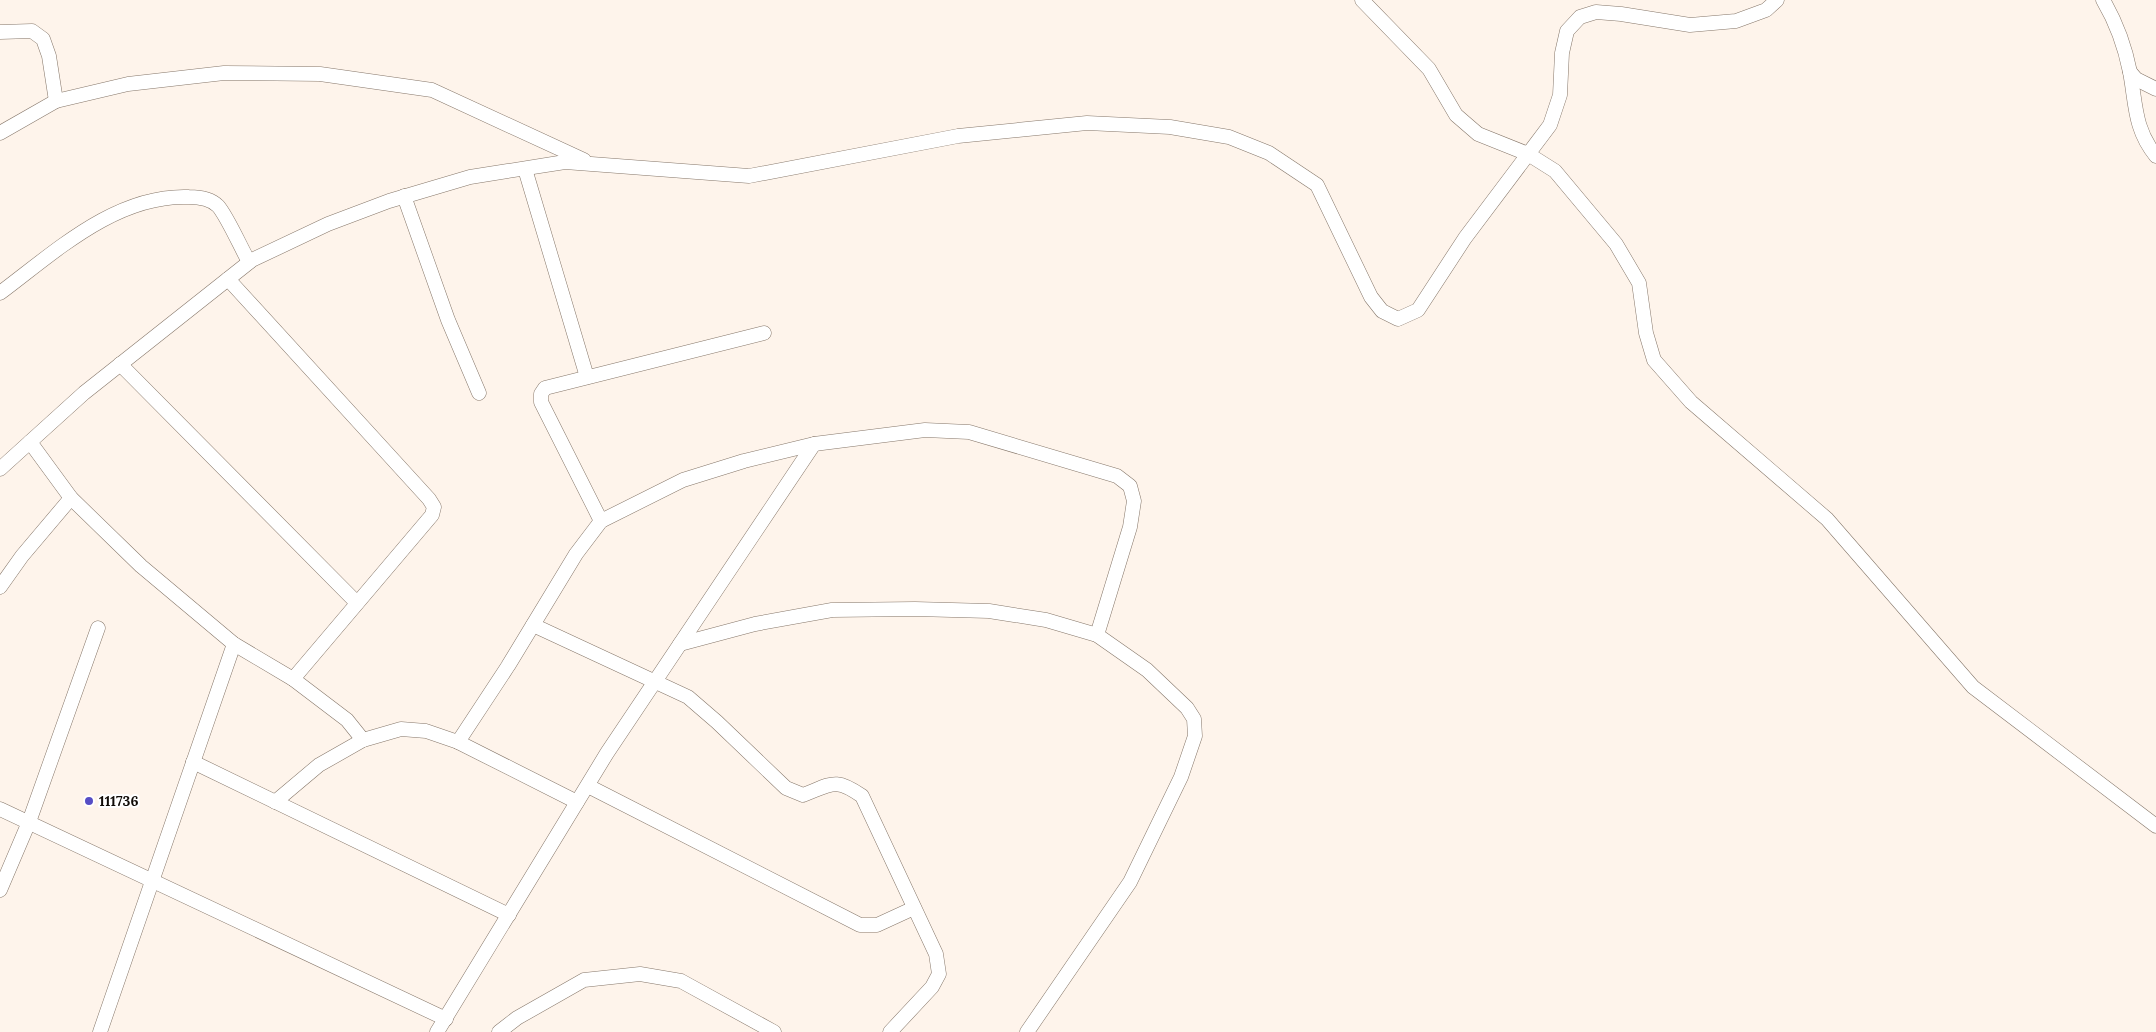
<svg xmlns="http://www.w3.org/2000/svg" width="2156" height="1032" viewBox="0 0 2156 1032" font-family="Lora,serif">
<rect width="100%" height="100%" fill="#fef4eb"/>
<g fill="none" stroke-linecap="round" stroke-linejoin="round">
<defs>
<g id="street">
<path d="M1362,0L1429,69L1456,115L1478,134L1528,154L1555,171L1616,244L1639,283L1646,333L1654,360L1691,402L1827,519L1973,687L2156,826"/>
<path d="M2103,0C2116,22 2125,47 2130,72C2136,104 2134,129 2156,156"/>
<path d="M0,32L32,31L43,39L49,56L56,101"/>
<path d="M2130,72L2136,79L2156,89"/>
<path d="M0,133L56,101L128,84L224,73L320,74L432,90L584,160"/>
<path d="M525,169L587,377"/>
<path d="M404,196L448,320L479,393"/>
<path d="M228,279L429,499L434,507L432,515L293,679"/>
<path d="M0,293C55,252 116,194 189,197C198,197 211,199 218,206C227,216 241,248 249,262"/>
<path d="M120,364L357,603"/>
<path d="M30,442L71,498L141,566L234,644L293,679L347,720L363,740"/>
<path d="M0,469L84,393L252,260L328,224L389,201L470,177L565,162L749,176L958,136L1087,123L1170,127L1229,137L1269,153L1317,185L1371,297L1382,311L1398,319L1418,310L1465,238L1550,125L1560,95L1562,53L1567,31L1580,17L1596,12L1621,14L1690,25L1736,21L1766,10L1777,0"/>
<path d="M601,521L541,402V394L545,388L764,333"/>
<path d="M0,587L22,556L71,498"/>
<path d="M533,625L688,697L717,722L786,788L803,795C832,784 835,777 862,796L936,954L939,974L932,987L890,1032"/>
<path d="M680,644L755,624L832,610L915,609L989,611L1046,620L1097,635L1147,670L1187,708L1194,719L1195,736L1181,777L1130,882L1027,1032"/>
<path d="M458,742L508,666L576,554L601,521L683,480L744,461L814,444L925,430L969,432L1117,476L1130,486L1134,501L1130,527L1097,635"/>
<path d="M193,762L509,915"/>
<path d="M588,786L860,925H877L914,908"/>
<path d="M275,802L319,765L363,740L401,729L426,731L458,742L577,802"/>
<path d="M0,809L446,1019"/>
<path d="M0,890L29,822L98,628"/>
<path d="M100,1032L234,644"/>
<path d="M437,1032L607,753L814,444"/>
<path d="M499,1032L517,1018L584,980L640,974L681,981L774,1032"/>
</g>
</defs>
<use href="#street" stroke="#86776a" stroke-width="15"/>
<use href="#street" stroke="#fff" stroke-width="14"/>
</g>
<circle fill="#564dc5" stroke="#fff" stroke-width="2" cx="89" cy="801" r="5"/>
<g text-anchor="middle" stroke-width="4" stroke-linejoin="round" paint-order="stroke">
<g font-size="14" font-weight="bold" fill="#100b07" stroke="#fff" text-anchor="start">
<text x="99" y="806">111736</text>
</g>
</g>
</svg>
